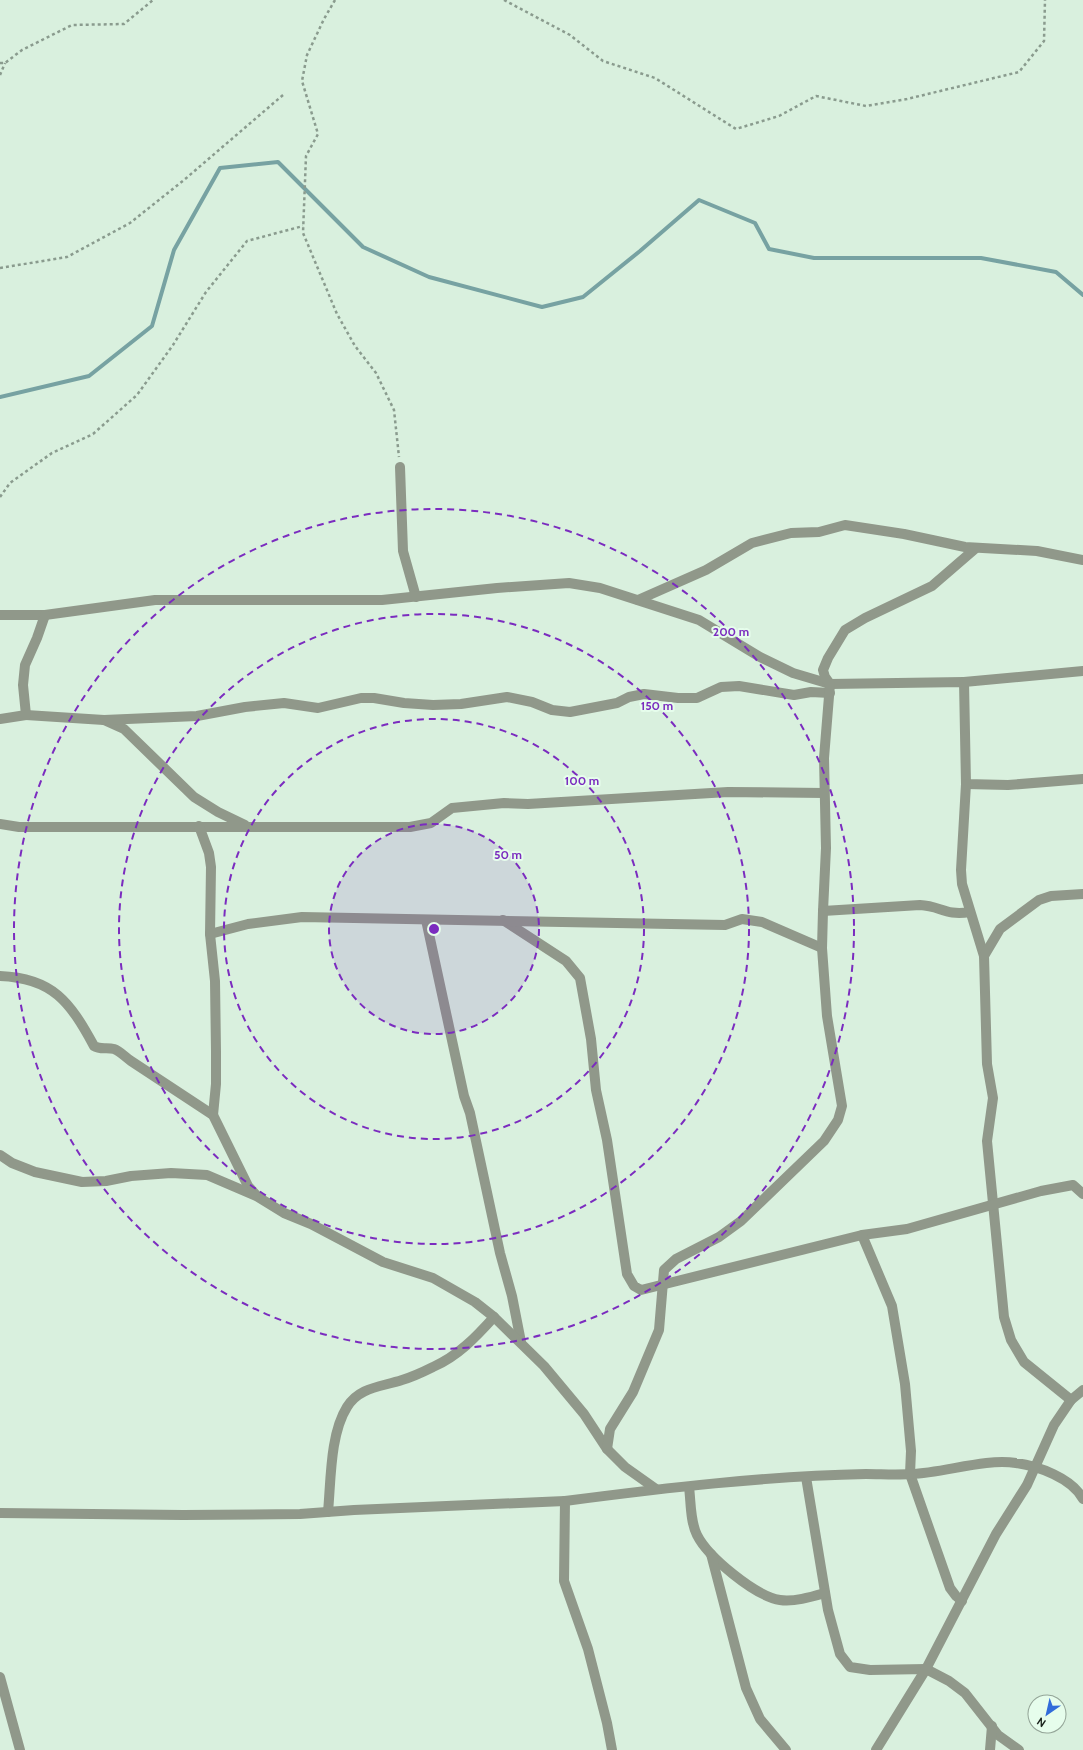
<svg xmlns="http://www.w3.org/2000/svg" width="1083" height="1750" viewBox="0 0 1083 1750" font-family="Cabin,sans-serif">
<rect width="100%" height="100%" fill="#d9f0de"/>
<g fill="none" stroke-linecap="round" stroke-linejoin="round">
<path stroke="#77a2a2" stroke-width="4" d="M0,397L89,376L152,326L174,250L220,168L278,162L363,247L429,277L542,307L583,297L640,251L699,200L755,223L769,249L814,258H981L1056,272L1083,295"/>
<g stroke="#8a9b8e" stroke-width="2.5" stroke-dasharray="3 3" stroke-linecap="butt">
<path d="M335,0L324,19L307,55L302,81L318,134L306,156L303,233L337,314L355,346L376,373L394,410L399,457"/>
<path d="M504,0L570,35L603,61L655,78L736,129L779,116L816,96L866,106L907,99L1019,72L1044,41L1045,0"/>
<path d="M0,63H5L22,50L72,25L124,24L153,0"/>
<path d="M0,75L5,63"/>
<path d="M0,268L67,257L130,223L184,180L283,95"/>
<path d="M0,497L10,483L52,453L93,434L137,395L173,345L206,292L247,241L303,226"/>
</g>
<g stroke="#90988a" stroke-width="10">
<path d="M400,467L403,551L416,597"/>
<path d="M638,600L706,570L752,543L791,533L819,532L845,525L904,534L965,547L1037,551L1083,560"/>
<path d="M0,615H45L155,600H382L497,588L569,583L600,588L699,620L760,657L793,673L830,684L964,682L966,784L1008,785L1083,779"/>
<path d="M964,682L1083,671"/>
<path d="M26,715L104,720L124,729L194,797L218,812L245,825"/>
<path d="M0,719L26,715L23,685L25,665L37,638L45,615"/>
<path d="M104,720L197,716L245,707L284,703L318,708L361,698H374L404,703L433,705L461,704L507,697L532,702L552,710L570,712L617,703L629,697L644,694L678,698H697L721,687L739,686L794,695L811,692L830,693"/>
<path d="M966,784L961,870L962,884L984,956L987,1064L993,1098L987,1141L1004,1317L1011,1340L1024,1362L1071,1400"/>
<path d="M0,824L19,827H410L431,823L452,808L504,803L528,804L728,792L824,793"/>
<path d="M199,826L209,853L211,867L210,934L215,981L216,1051V1084L213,1115"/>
<path d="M970,912C945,916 941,906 920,905L823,911L826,848L824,758L830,684L825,677L823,670L828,658L845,630L865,618L932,586L976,548"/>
<path d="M426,920L464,1096L470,1113L500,1253L512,1296L521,1342"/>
<path d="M503,920L566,961L580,978L591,1039L596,1090L607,1140L627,1274L634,1286L641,1290L862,1235L907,1229L1041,1191L1073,1185L1083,1194"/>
<path d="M210,934L248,924L302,917L671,924L725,925L742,919L762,922L822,948"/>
<path d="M984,956L1000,929L1039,900L1051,896L1083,894"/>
<path d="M0,976C53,978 70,1002 94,1046C100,1050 107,1047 114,1049C120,1051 125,1057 131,1061L213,1115L248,1186L258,1197L284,1213L311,1224L383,1262L433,1278L475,1302L494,1317L544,1366L584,1414L607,1449L625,1467L656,1489"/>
<path d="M0,1155L12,1163L35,1172L82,1182L106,1181L131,1176L171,1173L207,1175L256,1196"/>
<path d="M862,1235L892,1306L905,1384L911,1451L910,1474L950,1588L956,1596L962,1601"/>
<path d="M607,1449L610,1429L633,1392L659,1330L664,1270L676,1259L719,1237L741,1221L824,1141L838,1120L842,1106L827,1016L822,948L823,911"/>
<path d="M806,1477L828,1610L840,1654L850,1667L870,1670L926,1669L949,1681L965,1693L998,1735L1019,1750"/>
<path d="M689,1487C691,1502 690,1521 697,1535C708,1557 755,1596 780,1600C794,1602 811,1597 825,1593"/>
<path d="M328,1512C331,1480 330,1434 347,1407C359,1387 381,1387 402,1380C412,1377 423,1372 433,1367C458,1356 476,1337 494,1317"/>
<path d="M0,1513L183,1515L300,1514L354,1510L565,1501"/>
<path d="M711,1554L746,1688L760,1719L786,1750"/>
<path d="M0,1677L20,1750"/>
<path d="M612,1750L607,1723L588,1649L564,1581L565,1501C665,1488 765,1476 866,1474C881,1474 896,1475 911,1474C944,1473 985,1458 1016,1463C1038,1466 1072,1478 1083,1499"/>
<path d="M876,1750L926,1669L996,1534L1027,1485L1054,1425L1071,1400L1083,1390"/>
<path d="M990,1750L992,1726"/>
</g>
</g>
<circle cx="434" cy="929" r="105" fill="#7b2cbf" fill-opacity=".12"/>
<g fill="none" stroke="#7b2cbf" stroke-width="2" stroke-dasharray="7 5">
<circle cx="434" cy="929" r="105"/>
<circle cx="434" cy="929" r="210"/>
<circle cx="434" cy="929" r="315"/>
<circle cx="434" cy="929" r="420"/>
</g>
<circle cx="434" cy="929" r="6" fill="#7b2cbf" stroke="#e6fdec" stroke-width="2"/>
<g font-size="12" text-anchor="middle" font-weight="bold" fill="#7b2cbf" stroke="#e6fdec" stroke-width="4" stroke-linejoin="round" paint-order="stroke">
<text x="731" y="636">200 m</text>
<text x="657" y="710">150 m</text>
<text x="582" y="785">100 m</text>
<text x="508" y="859">50 m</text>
</g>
<g transform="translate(1047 1714) rotate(214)"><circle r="19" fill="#e6fdec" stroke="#94a598"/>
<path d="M0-3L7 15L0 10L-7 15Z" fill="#316cda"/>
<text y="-6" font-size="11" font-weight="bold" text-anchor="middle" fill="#19211b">N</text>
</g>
</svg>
